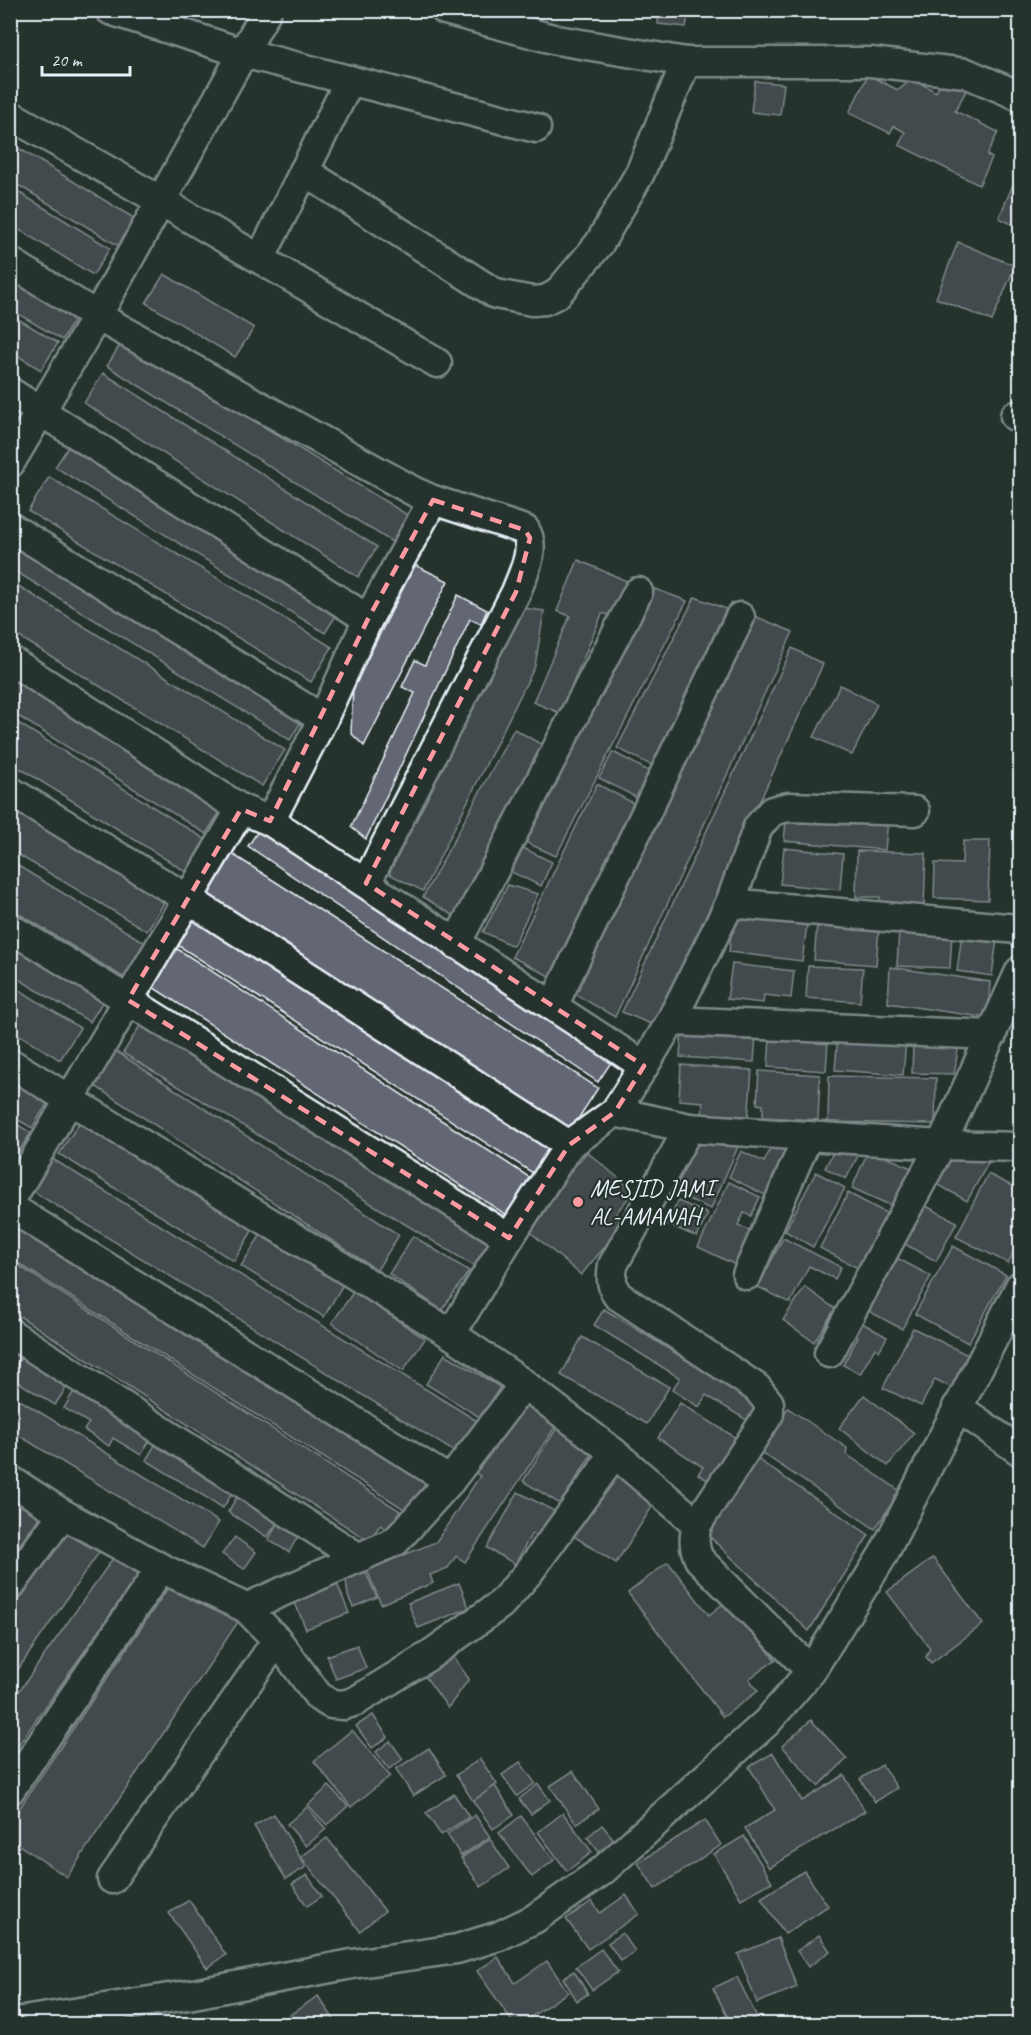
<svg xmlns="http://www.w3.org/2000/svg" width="1031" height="2035" viewBox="0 0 1031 2035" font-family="Caveat,sans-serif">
<rect width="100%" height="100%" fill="#26332d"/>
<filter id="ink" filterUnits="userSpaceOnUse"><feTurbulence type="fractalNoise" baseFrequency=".0167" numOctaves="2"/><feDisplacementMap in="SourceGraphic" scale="12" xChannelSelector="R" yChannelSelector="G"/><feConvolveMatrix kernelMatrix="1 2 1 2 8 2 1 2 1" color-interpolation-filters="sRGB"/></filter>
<g filter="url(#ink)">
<g fill="#646673" stroke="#e8f1f8" stroke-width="1.5">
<path d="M659,10H689L686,27L658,24Z"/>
<path d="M868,75L898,90L913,79L936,92L943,77L967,89L955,111L998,132L987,155L992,158L979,185L899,145L905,132L894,126L890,133L849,113Z"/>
<path d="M755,81L784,84L780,115L751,112Z"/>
<path d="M10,143L142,223L125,250L10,180Z"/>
<path d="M1020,168V228L999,218Z"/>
<path d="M10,187L110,248L93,275L10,224Z"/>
<path d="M958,242L1015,266L992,321L936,298Z"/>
<path d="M10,273L78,314L62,340L10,309Z"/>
<path d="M164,274L254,328L235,357L146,303Z"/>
<path d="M10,314L58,343L41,370L10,351Z"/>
<path d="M123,340L409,516L392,542L107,366Z"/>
<path d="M103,373L377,547L358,577L84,403Z"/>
<path d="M73,440L342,606L325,633L55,467Z"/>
<path d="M49,477L332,647L311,682L28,511Z"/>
<path d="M10,532L306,714L290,740L10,568Z"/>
<path d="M578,560L636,585L614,614H602L560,713L533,702L570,616L557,611Z"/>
<path d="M415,565L448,581L364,746L351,733L353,687Z"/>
<path d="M10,581L285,750L262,786L10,631Z"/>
<path d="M655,589L687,601L556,856L525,842Z"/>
<path d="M458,595L487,610L481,624L470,619L366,839L351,827L415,693L402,687L415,660L425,665Z"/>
<path d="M695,597L726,609L653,766L617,748Z"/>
<path d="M522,608L544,611L535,666L423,891L389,874Z"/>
<path d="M752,615L793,632L615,1017L573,993Z"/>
<path d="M792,648L823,664L656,1026L622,1012Z"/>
<path d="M10,668L226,802L206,834L10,711Z"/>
<path d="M840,685L877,704L852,755L814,737Z"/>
<path d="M10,718L208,841L188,873L10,762Z"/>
<path d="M514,729L548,748L462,921L423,897Z"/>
<path d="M613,752L658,776L645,802L599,778Z"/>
<path d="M597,784L639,806L557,980L512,957Z"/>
<path d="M10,806L167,898L147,931L10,850Z"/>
<path d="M787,812L888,820L885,850L784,841Z"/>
<path d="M264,822L614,1058L598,1082L248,846Z"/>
<path d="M963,841H990L988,900L934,898L935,863L962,864Z"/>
<path d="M519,846L552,862L541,886L507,870Z"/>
<path d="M784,848L843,854L840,890L780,884Z"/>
<path d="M857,851L926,853L924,907L880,906V897H856Z"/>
<path d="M229,852L598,1088L571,1130L202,894Z"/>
<path d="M10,861L147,944L126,979L10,908Z"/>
<path d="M508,885L538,894L513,946L483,932Z"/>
<path d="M194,910L556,1144L536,1175L173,942Z"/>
<path d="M733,915L807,925L802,961L729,952Z"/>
<path d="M817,924L879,928L876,965L814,960Z"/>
<path d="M899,930L952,933L950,968L897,966Z"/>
<path d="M10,934L108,993L90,1022L10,974Z"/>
<path d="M962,934L997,939L992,976L957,971Z"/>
<path d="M176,948L532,1179L508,1216L151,986Z"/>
<path d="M732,964L794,971L791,998L764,995L763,1003L727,999Z"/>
<path d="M808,966L863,968L860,1002L806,998Z"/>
<path d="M890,967L990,982L988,1018L888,1003Z"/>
<path d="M10,984L80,1028L60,1060L10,1029Z"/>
<path d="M143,1021L494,1235L474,1266L123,1053Z"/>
<path d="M682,1028L756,1034L754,1062L680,1057Z"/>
<path d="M838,1035L906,1041L903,1075L835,1070Z"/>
<path d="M770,1038L828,1041L826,1071L768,1067Z"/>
<path d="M959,1043L954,1074L912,1073L913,1044Z"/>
<path d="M111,1048L399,1235L377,1270L89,1082Z"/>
<path d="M681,1065L752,1070L748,1119L702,1115L703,1102L679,1100Z"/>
<path d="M759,1071L820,1075L818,1120L763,1117V1105L757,1104Z"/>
<path d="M10,1075L50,1099L32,1128L10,1115Z"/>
<path d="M829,1076L936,1078L935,1124L828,1122Z"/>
<path d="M10,1120L31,1133L10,1164Z"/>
<path d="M81,1120L255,1226L234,1261L59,1154Z"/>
<path d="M700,1134L743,1135L711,1209L674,1193Z"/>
<path d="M839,1141L860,1152L846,1179L825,1168Z"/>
<path d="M774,1142L796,1153L773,1199L729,1177L741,1151L764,1162Z"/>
<path d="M869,1149L911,1168L894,1207L852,1188Z"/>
<path d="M944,1151L991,1158L967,1201L930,1180Z"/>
<path d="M587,1152L634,1191L616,1213L623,1225L581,1275L523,1226Z"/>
<path d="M51,1158L479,1422L458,1454L31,1190Z"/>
<path d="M816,1172L845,1188L813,1247L785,1231Z"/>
<path d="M988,1174L1020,1190V1240L1008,1263L956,1237Z"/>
<path d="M729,1182L760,1197L751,1216L744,1213L738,1225L760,1235L744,1269L698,1247Z"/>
<path d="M848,1193L892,1216L863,1271L820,1248Z"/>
<path d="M678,1201L708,1214L697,1237L667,1224Z"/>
<path d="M922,1204L957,1222L936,1261L901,1242Z"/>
<path d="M16,1217L432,1483L412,1514L10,1258V1225Z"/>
<path d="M263,1231L345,1281L324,1317L241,1266Z"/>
<path d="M413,1236L469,1271L442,1310L389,1274Z"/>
<path d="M783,1238L841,1267L835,1279L809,1266L790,1303L758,1287Z"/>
<path d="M953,1246L1006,1275L968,1343L915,1314Z"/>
<path d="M891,1255L931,1276L902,1329L863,1308Z"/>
<path d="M10,1260L400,1511L388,1530L380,1525L369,1541L10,1310Z"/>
<path d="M805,1287L835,1309L814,1342L783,1320Z"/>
<path d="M354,1291L425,1339L403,1371L332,1323Z"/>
<path d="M604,1309L763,1407L753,1424L706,1395L699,1407L672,1390L680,1378L594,1325Z"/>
<path d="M857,1320L887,1337L879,1351L875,1348L860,1374L843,1365L858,1337L850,1333Z"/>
<path d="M913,1328L968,1355L952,1388L935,1379L921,1406L883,1388Z"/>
<path d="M582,1337L669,1387L647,1424L561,1375Z"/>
<path d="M10,1345L24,1353L10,1374Z"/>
<path d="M24,1353L70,1382L55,1405L10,1377Z"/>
<path d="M445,1354L500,1387L481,1418L426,1384Z"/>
<path d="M77,1386L153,1435L141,1455L113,1438L109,1446L84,1430L89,1423L64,1408Z"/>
<path d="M519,1391L561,1418L465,1562L456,1556L448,1568L430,1575L433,1583L381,1604L367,1570L436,1542L480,1476L468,1468Z"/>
<path d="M10,1394L219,1522L203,1548L10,1430Z"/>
<path d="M864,1395L914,1433L888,1466L839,1428Z"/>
<path d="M680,1403L741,1441L714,1484L698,1474L703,1467L658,1438Z"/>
<path d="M788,1408L847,1448L846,1454L900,1491L875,1529L758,1450Z"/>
<path d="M560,1423L597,1446L560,1504L523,1481Z"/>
<path d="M158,1440L235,1488L223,1508L146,1460Z"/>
<path d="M754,1457L869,1535L809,1631L709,1536Z"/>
<path d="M615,1468L659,1496L616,1563L572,1535Z"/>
<path d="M241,1490L281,1518L267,1537L228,1512Z"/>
<path d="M518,1492L556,1512L541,1538L532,1533L515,1564L487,1548Z"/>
<path d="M21,1494L44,1511L10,1558V1509Z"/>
<path d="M281,1518L302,1529L289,1552L268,1540Z"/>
<path d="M71,1522L104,1545L10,1681V1611Z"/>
<path d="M235,1537L256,1552L244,1569L222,1554Z"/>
<path d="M116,1554L141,1571L10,1757V1704Z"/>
<path d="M933,1558L983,1624L931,1663L926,1657L930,1648L887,1592Z"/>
<path d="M668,1562L709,1615L729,1599L775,1660L749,1679L758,1691L723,1717L628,1593Z"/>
<path d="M364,1569L377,1597L353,1607L348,1596L345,1571Z"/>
<path d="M174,1579L238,1622L67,1877L10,1839V1822Z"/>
<path d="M336,1581L349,1613L306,1629L293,1598Z"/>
<path d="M459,1583L469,1608L418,1628L408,1603Z"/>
<path d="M357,1645L366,1668L336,1679L327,1656Z"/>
<path d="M450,1652L469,1679L448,1708L422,1672Z"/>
<path d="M373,1715L388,1737L372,1748L356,1726Z"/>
<path d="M811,1720L847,1759L818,1786L782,1746Z"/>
<path d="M352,1730L390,1776L351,1807L314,1761Z"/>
<path d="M390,1741L403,1759L389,1769L376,1752Z"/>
<path d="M429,1748L446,1775L413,1796L396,1769Z"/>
<path d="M773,1753L802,1801L844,1775L865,1811L769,1868L745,1828L775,1810L749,1767Z"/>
<path d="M480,1759L497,1784L473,1801L456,1775Z"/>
<path d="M520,1762L535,1783L517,1796L502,1775Z"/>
<path d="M882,1765L897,1788L875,1802L860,1779Z"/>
<path d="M573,1771L599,1809L576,1824L550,1786Z"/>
<path d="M538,1784L550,1800L531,1814L519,1799Z"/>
<path d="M329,1786L348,1806L327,1825L308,1805Z"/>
<path d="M495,1786L514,1815L493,1829L473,1801Z"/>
<path d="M454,1794L469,1817L441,1835L426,1813Z"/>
<path d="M307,1807L326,1829L306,1846L287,1824Z"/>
<path d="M563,1813L592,1852L567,1871L538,1832Z"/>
<path d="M274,1814L306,1867L286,1879L254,1826Z"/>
<path d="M475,1815L490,1837L461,1856L447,1834Z"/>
<path d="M521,1816L554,1860L532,1877L499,1833Z"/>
<path d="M705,1820L721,1845L655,1889L638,1863Z"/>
<path d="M602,1825L615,1841L600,1853L587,1837Z"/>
<path d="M744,1836L772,1882L741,1899L714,1854Z"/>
<path d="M327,1838L385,1911L360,1931L301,1857Z"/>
<path d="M490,1839L509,1868L481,1887L461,1858Z"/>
<path d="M804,1871L828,1906L785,1934L761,1898Z"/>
<path d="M307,1875L322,1896L307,1906L292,1884Z"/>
<path d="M626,1895L639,1914L588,1949L566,1919L592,1901L600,1913Z"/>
<path d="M189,1900L226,1955L207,1968L169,1913Z"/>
<path d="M622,1933L635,1951L621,1961L608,1943Z"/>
<path d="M819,1935L830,1951L808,1967L797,1951Z"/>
<path d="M778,1938L797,1987L757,2003L738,1954Z"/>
<path d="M601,1949L618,1972L592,1990L576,1967Z"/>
<path d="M498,1957L515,1983L547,1961L568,1992L520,2024H514L477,1971Z"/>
<path d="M574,1971L588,1994L577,2001L563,1978Z"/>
<path d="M737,1977L757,2017L742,2024H731L713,1988Z"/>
<path d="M318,1996L337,2024H294L288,2016Z"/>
</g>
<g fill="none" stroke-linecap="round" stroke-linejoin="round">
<defs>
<g id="minor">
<path d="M110,10L243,53L536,128"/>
<path d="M445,10L557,40L686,62H871L966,73L1020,96"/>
<path d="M10,115L161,201L437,363"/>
<path d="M304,171L496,294L532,301L545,300L557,294L599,244L640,173L686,62"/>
<path d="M260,259L350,80"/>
<path d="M10,262L97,316L415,492L433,500L525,530C537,549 523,573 516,592L366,883"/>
<path d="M10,392L368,619"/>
<path d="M1015,416L1020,419"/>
<path d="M10,463L97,316L267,10"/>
<path d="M10,527L323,719"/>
<path d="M10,660L241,809L270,821L644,1066L615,1112L569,1145L509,1238L451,1334"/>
<path d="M10,791L188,899L569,1145"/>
<path d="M270,821L323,719L368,619L433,500"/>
<path d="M730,903L1018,929L1020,932"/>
<path d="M10,928L128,1000L509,1238"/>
<path d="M456,944L638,592"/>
<path d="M553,1006L740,617"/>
<path d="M671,1021L992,1035"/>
<path d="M10,1063L451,1334L524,1384L613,1452L601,1473L529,1572L501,1604L427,1657L356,1701L344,1705L331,1704L319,1697L277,1640L246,1608L161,1568L63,1514L10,1480"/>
<path d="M644,1066L671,1021L730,903L758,827L772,811L788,807L915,811"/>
<path d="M615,1112L689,1128L941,1145L1020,1147"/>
<path d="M689,1128L613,1265C611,1278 611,1284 617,1295L757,1388L769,1403V1414L697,1524C694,1537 693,1546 699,1559L811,1671"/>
<path d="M10,1201L241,809"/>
<path d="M10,1207L450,1481"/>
<path d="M747,1275L808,1136"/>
<path d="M10,1333L359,1558"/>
<path d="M829,1353L941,1145L1020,971"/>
<path d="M957,1407L1020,1451"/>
<path d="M613,1452L697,1524"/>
<path d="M10,1586L63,1514"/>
<path d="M246,1608L396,1541L450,1481L524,1384"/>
<path d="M10,1790L161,1568"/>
<path d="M112,1879L277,1640"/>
<path d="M10,2023L188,1995L352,1964L457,1949L499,1936L534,1919L602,1871L767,1722L811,1671L883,1555L1020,1286"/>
</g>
</defs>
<use href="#minor" stroke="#e8f1f8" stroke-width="33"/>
<use href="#minor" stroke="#26332d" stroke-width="28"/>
</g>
</g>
<path d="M0 0H1031V2035H0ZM433,500L525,530L530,538L516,592L366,883L644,1066L615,1112L569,1145L509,1238L128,1000L241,809L270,821L368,619Z" fill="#26332d" fill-opacity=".55" fill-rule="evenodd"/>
<path fill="none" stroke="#ff9aa2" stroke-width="4.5" stroke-dasharray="12 8" stroke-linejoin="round" d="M433,500L525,530L530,538L516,592L366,883L644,1066L615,1112L569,1145L509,1238L128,1000L241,809L270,821L368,619Z"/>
<circle fill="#ff9aa2" stroke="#26332d" stroke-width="2" cx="578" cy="1202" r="6"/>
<g text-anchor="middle" stroke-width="4.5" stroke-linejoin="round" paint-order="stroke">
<g font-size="24" fill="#e8f1f8" stroke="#26332d" text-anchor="start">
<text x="590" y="1196">MESJID JAMI<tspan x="590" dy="28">AL-AMANAH</tspan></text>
</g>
</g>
<rect width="1031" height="2035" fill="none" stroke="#26332d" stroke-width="36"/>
<rect x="18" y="18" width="995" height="1999" fill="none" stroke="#e8f1f8" stroke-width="2" filter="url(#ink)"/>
<path d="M42 66v9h88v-9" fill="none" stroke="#e8f1f8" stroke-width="3"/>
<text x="51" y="66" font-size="18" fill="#e8f1f8" stroke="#26332d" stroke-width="4.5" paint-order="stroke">20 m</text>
</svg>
